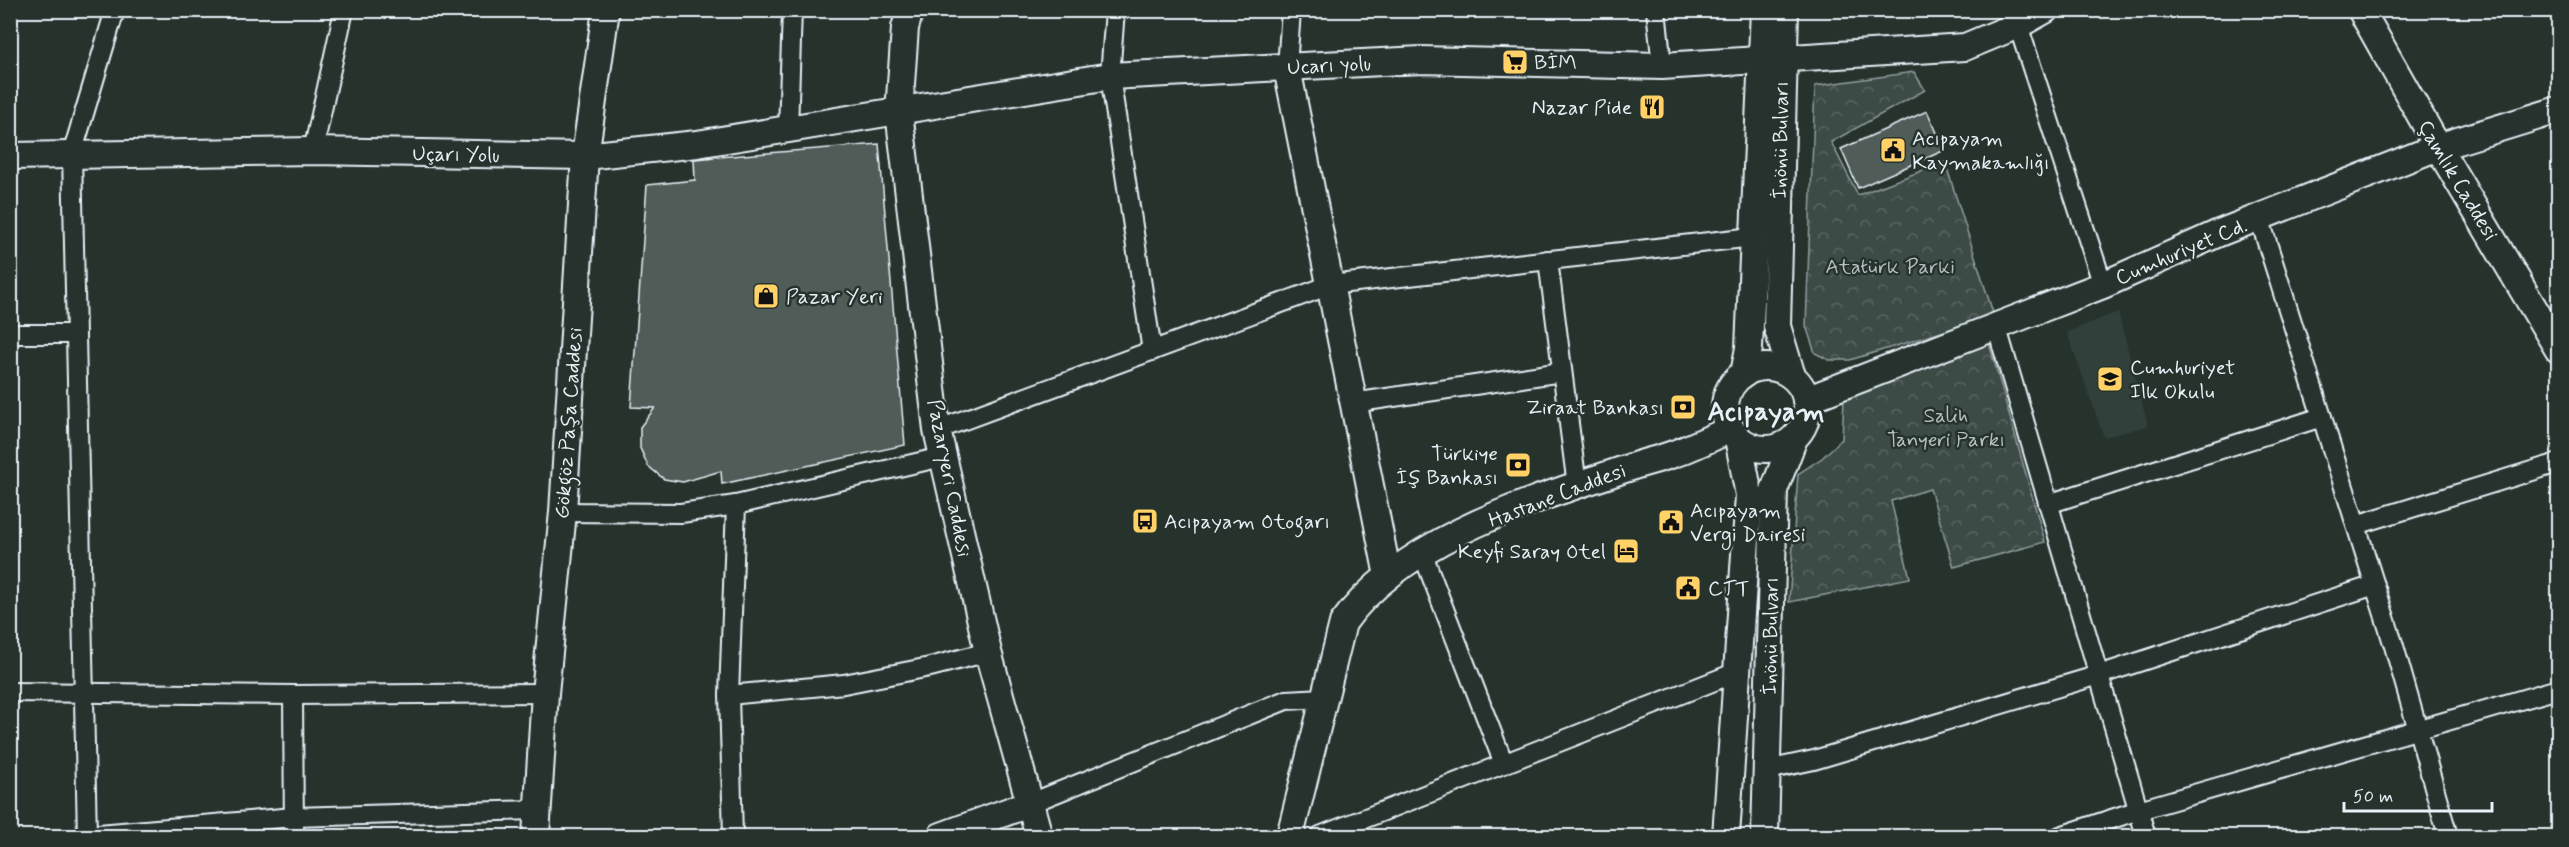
<svg xmlns="http://www.w3.org/2000/svg" width="2569" height="847" viewBox="0 0 2569 847" font-family="Mynerve,sans-serif">
<defs>
<pattern id="park-crowns" width="20" height="18" patternUnits="userSpaceOnUse" patternTransform="scale(1.5)"><rect width="20" height="18" fill="#3e4b47"/><path d="M2 6a3 3 0 1 1 6 0M12 15a3 3 0 1 1 6 0" fill="none" stroke="#5a6562"/></pattern>
</defs>
<rect width="100%" height="100%" fill="#26332d"/>
<filter id="ink" filterUnits="userSpaceOnUse"><feTurbulence type="fractalNoise" baseFrequency=".0167" numOctaves="2"/><feDisplacementMap in="SourceGraphic" scale="12" xChannelSelector="R" yChannelSelector="G"/><feConvolveMatrix kernelMatrix="1 2 1 2 8 2 1 2 1" color-interpolation-filters="sRGB"/></filter>
<g filter="url(#ink)">
<path fill="#333f3a" d="M2118,312L2148,426L2104,437L2067,332Z"/>
<g fill="url(#park-crowns)" stroke="#939ea0" stroke-width="1.5">
<path d="M1914,72L1925,90L1831,142L1858,195L1945,162L1994,316L1850,360H1829L1815,353L1806,326L1815,86Z"/>
<path d="M1989,343L2045,542L1954,567L1930,489L1891,501L1910,578L1789,602L1798,474L1822,458L1842,439L1844,399Z"/>
</g>
<g fill="#505c59" stroke="#e8f1f8" stroke-width="1.5">
<path d="M1927,111L1945,150L1858,188L1841,149Z"/>
<path d="M879,144L905,445L722,484L721,471L683,482L664,479L648,466L640,448V427L655,408L631,407L647,185L695,180L694,159Z"/>
</g>
<g fill="none" stroke-linecap="round" stroke-linejoin="round">
<defs>
<g id="street">
<path d="M1115,10L1110,76L1152,351"/>
<path d="M1656,10L1662,66"/>
<path d="M2017,10L2018,25L2103,285"/>
<path d="M1287,68L1291,10"/>
<path d="M788,130L792,10"/>
<path d="M313,151L344,10"/>
<path d="M2259,217L2394,646L2448,836"/>
<path d="M1548,260L1577,486"/>
<path d="M1996,325L2146,836"/>
<path d="M10,334H76"/>
<path d="M1353,403L1562,372"/>
<path d="M937,430L1330,285L1753,237"/>
<path d="M2048,504L2322,417"/>
<path d="M563,512L681,513L736,505L942,457"/>
<path d="M2356,525L2558,463"/>
<path d="M1422,552L1504,764"/>
<path d="M10,692L293,695L545,693"/>
<path d="M293,695L294,836"/>
<path d="M729,695L844,684L930,667L988,652"/>
<path d="M1767,770L1814,760L2099,675L2375,585"/>
<path d="M1031,803L1286,700L1325,698"/>
<path d="M87,835L294,817L536,810"/>
<path d="M87,836L72,154L115,10"/>
<path d="M733,836L729,695L736,505"/>
<path d="M1320,836L1737,672"/>
<path d="M2060,836L2139,810L2558,689"/>
</g>
<g id="secondary">
<path d="M910,10L905,28L899,112L937,430L988,652L1039,836"/>
<path d="M1785,10L1777,326L1792,376"/>
<path d="M2361,10L2438,147L2558,349"/>
<path d="M1287,68L1388,576"/>
<path d="M10,156L313,151L585,156L697,144L1110,76L1421,60L1662,66L1965,47L2018,25L2045,10"/>
<circle cx="1766" cy="408" r="41"/>
<path d="M1744,374L1749,348L1764,10"/>
<path d="M1806,400L2103,285L2219,233L2438,147L2558,110"/>
<path d="M536,836L545,693L563,512L585,156L606,10"/>
<path d="M941,836L1031,803"/>
<path d="M1290,836L1343,623C1403,538 1533,500 1628,468C1644,462 1661,459 1676,453C1695,446 1713,437 1731,429"/>
<path d="M1726,836L1749,495L1738,438"/>
<path d="M1765,836L1774,490L1794,438"/>
</g>
</defs>
<use href="#street" stroke="#e8f1f8" stroke-width="22"/>
<use href="#secondary" stroke="#e8f1f8" stroke-width="30"/>
<use href="#street" stroke="#26332d" stroke-width="18"/>
<use href="#secondary" stroke="#26332d" stroke-width="26"/>
</g>
</g>
<defs>
<symbol id="supermarket-square" viewBox="-11 -11 22 22"><rect x="-9" y="-9" width="18" height="18" rx="4" fill="#ffd166" stroke="#26332d"/><path d="M-6-5.5h2.5l.6 2H6L4.5 2H-2.5L-4.4-4H-6ZM-1.5 3.2a1.3 1.3 0 1 0 .1 0ZM3 3.2a1.3 1.3 0 1 0 .1 0Z" fill="#111"/></symbol>
<symbol id="restaurant-square" viewBox="-11 -11 22 22"><rect x="-9" y="-9" width="18" height="18" rx="4" fill="#ffd166" stroke="#26332d"/><path d="M-5-6h1v4h1v-4h1v4h1v-4h1v5L-1.5 .5V6h-2V.5L-5-1ZM5-6V6H3V1.5H1.5Q1.5-4 5-6Z" fill="#111"/></symbol>
<symbol id="civic-square" viewBox="-11 -11 22 22"><rect x="-9" y="-9" width="18" height="18" rx="4" fill="#ffd166" stroke="#26332d"/><path d="M-.6-6.5H3V-4.5H.6V-3L4-1V1h2V6H-6V1h2V-1L-.6-3ZM-1.2 2.5V6h2.4V2.5Z" fill="#111"/></symbol>
<symbol id="shop-square" viewBox="-11 -11 22 22"><rect x="-9" y="-9" width="18" height="18" rx="4" fill="#ffd166" stroke="#26332d"/><path d="M-5-2.5h2.3a2.7 3.5 0 0 1 5.4 0H5L5.5 6h-11ZM-1.5-2.5h3a1.5 2.3 0 0 0-3 0Z" fill="#111"/></symbol>
<symbol id="school-square" viewBox="-11 -11 22 22"><rect x="-9" y="-9" width="18" height="18" rx="4" fill="#ffd166" stroke="#26332d"/><path d="M0-5L7-2L0 1L-7-2ZM-4 1L0 2.5L4 1V4Q0 6-4 4Z" fill="#111"/></symbol>
<symbol id="bank-square" viewBox="-11 -11 22 22"><rect x="-9" y="-9" width="18" height="18" rx="4" fill="#ffd166" stroke="#26332d"/><path d="M-6-4H6V4H-6ZM0-2.3a2.3 2.3 0 1 0 0 4.6a2.3 2.3 0 1 0 0-4.6Z" fill="#111"/></symbol>
<symbol id="bus-square" viewBox="-11 -11 22 22"><rect x="-9" y="-9" width="18" height="18" rx="4" fill="#ffd166" stroke="#26332d"/><path d="M-5-6H5V4H4V6H2V4H-2V6H-4V4H-5ZM-3.5-4V0h7V-4ZM-3.5 1.2v1.5H-2V1.2ZM2 1.2v1.5H3.5V1.2Z" fill="#111"/></symbol>
<symbol id="hotel-square" viewBox="-11 -11 22 22"><rect x="-9" y="-9" width="18" height="18" rx="4" fill="#ffd166" stroke="#26332d"/><path d="M-6-4.5h1.5V1H6V5H4.5V3h-9V5H-6ZM-4 0a1.8 1.8 0 1 1 3.6 0ZM.5 0V-2.5h3Q6-2.5 6 0Z" fill="#111"/></symbol>
</defs>
<g fill-rule="evenodd">
<use href="#supermarket-square" x="1500" y="47" width="30" height="30"/>
<use href="#restaurant-square" x="1637" y="92" width="30" height="30"/>
<use href="#civic-square" x="1878" y="135" width="30" height="30"/>
<use href="#shop-square" x="751" y="281" width="30" height="30"/>
<use href="#school-square" x="2095" y="364" width="30" height="30"/>
<use href="#bank-square" x="1668" y="392" width="30" height="30"/>
<use href="#bank-square" x="1503" y="450" width="30" height="30"/>
<use href="#bus-square" x="1130" y="506" width="30" height="30"/>
<use href="#civic-square" x="1656" y="507" width="30" height="30"/>
<use href="#hotel-square" x="1611" y="536" width="30" height="30"/>
<use href="#civic-square" x="1673" y="573" width="30" height="30"/>
</g>
<g text-anchor="middle" stroke-width="5" stroke-linejoin="round" paint-order="stroke">
<g font-size="21" fill="#e8f1f8" stroke="#26332d" text-anchor="start">
<text x="1534" y="69">BİM</text>
<text x="1632" y="114" text-anchor="end">Nazar Pide</text>
<text x="1912" y="145">Acıpayam<tspan x="1912" dy="24">Kaymakamlığı</tspan></text>
<text x="786" y="303">Pazar Yeri</text>
<text x="2130" y="374">Cumhuriyet<tspan x="2130" dy="24">Ilk Okulu</tspan></text>
<text x="1664" y="414" text-anchor="end">Ziraat Bankası</text>
<text x="1498" y="460" text-anchor="end">Türkiye<tspan x="1498" dy="24">İş Bankası</tspan></text>
<text x="1690" y="517">Acıpayam<tspan x="1690" dy="24">Vergi Dairesi</tspan></text>
<text x="1164" y="528">Acıpayam Otogarı</text>
<text x="1606" y="558" text-anchor="end">Keyfi Saray Otel</text>
<text x="1708" y="595">CTT</text>
</g>
<g font-size="21" fill="#e8f1f8" stroke="#26332d">
<text transform="translate(1329 65) rotate(-3)" y="7">Ucarı yolu</text>
<text transform="translate(1780 140) rotate(-89)" y="7">İnönü Bulvarı</text>
<text transform="translate(456 154) rotate(1)" y="7">Uçarı Yolu</text>
<text transform="translate(2458 180) rotate(59)" y="7">Çamlık Caddesi</text>
<text transform="translate(2181 251) rotate(-23)" y="7">Cumhuriyet Cd.</text>
<text transform="translate(568 423) rotate(-86)" y="7">Gökgöz Paşa Caddesi</text>
<text transform="translate(950 478) rotate(79)" y="7">Pazaryeri Caddesi</text>
<text transform="translate(1557 495) rotate(-21)" y="7">Hastane Caddesi</text>
<text transform="translate(1770 636) rotate(-89)" y="7">İnönü Bulvarı</text>
</g>
<g font-size="21" fill="#b5bfc3" stroke="#26332d">
<text x="1890" y="273">Atatürk Parki</text>
<text x="1946" y="422">Salih<tspan x="1946" dy="24">Tanyeri Parkı</tspan></text>
</g>
<g font-size="27" font-weight="bold" fill="#e8f1f8" stroke="#26332d">
<text x="1766" y="420">Acıpayam</text>
</g>
</g>
<rect width="2569" height="847" fill="none" stroke="#26332d" stroke-width="36"/>
<rect x="18" y="18" width="2533" height="811" fill="none" stroke="#e8f1f8" stroke-width="2" filter="url(#ink)"/>
<path d="M2344 802v9h148v-9" fill="none" stroke="#e8f1f8" stroke-width="3"/>
<text x="2353" y="802" font-size="18" fill="#e8f1f8" stroke="#26332d" stroke-width="4.5" paint-order="stroke">50 m</text>
</svg>
